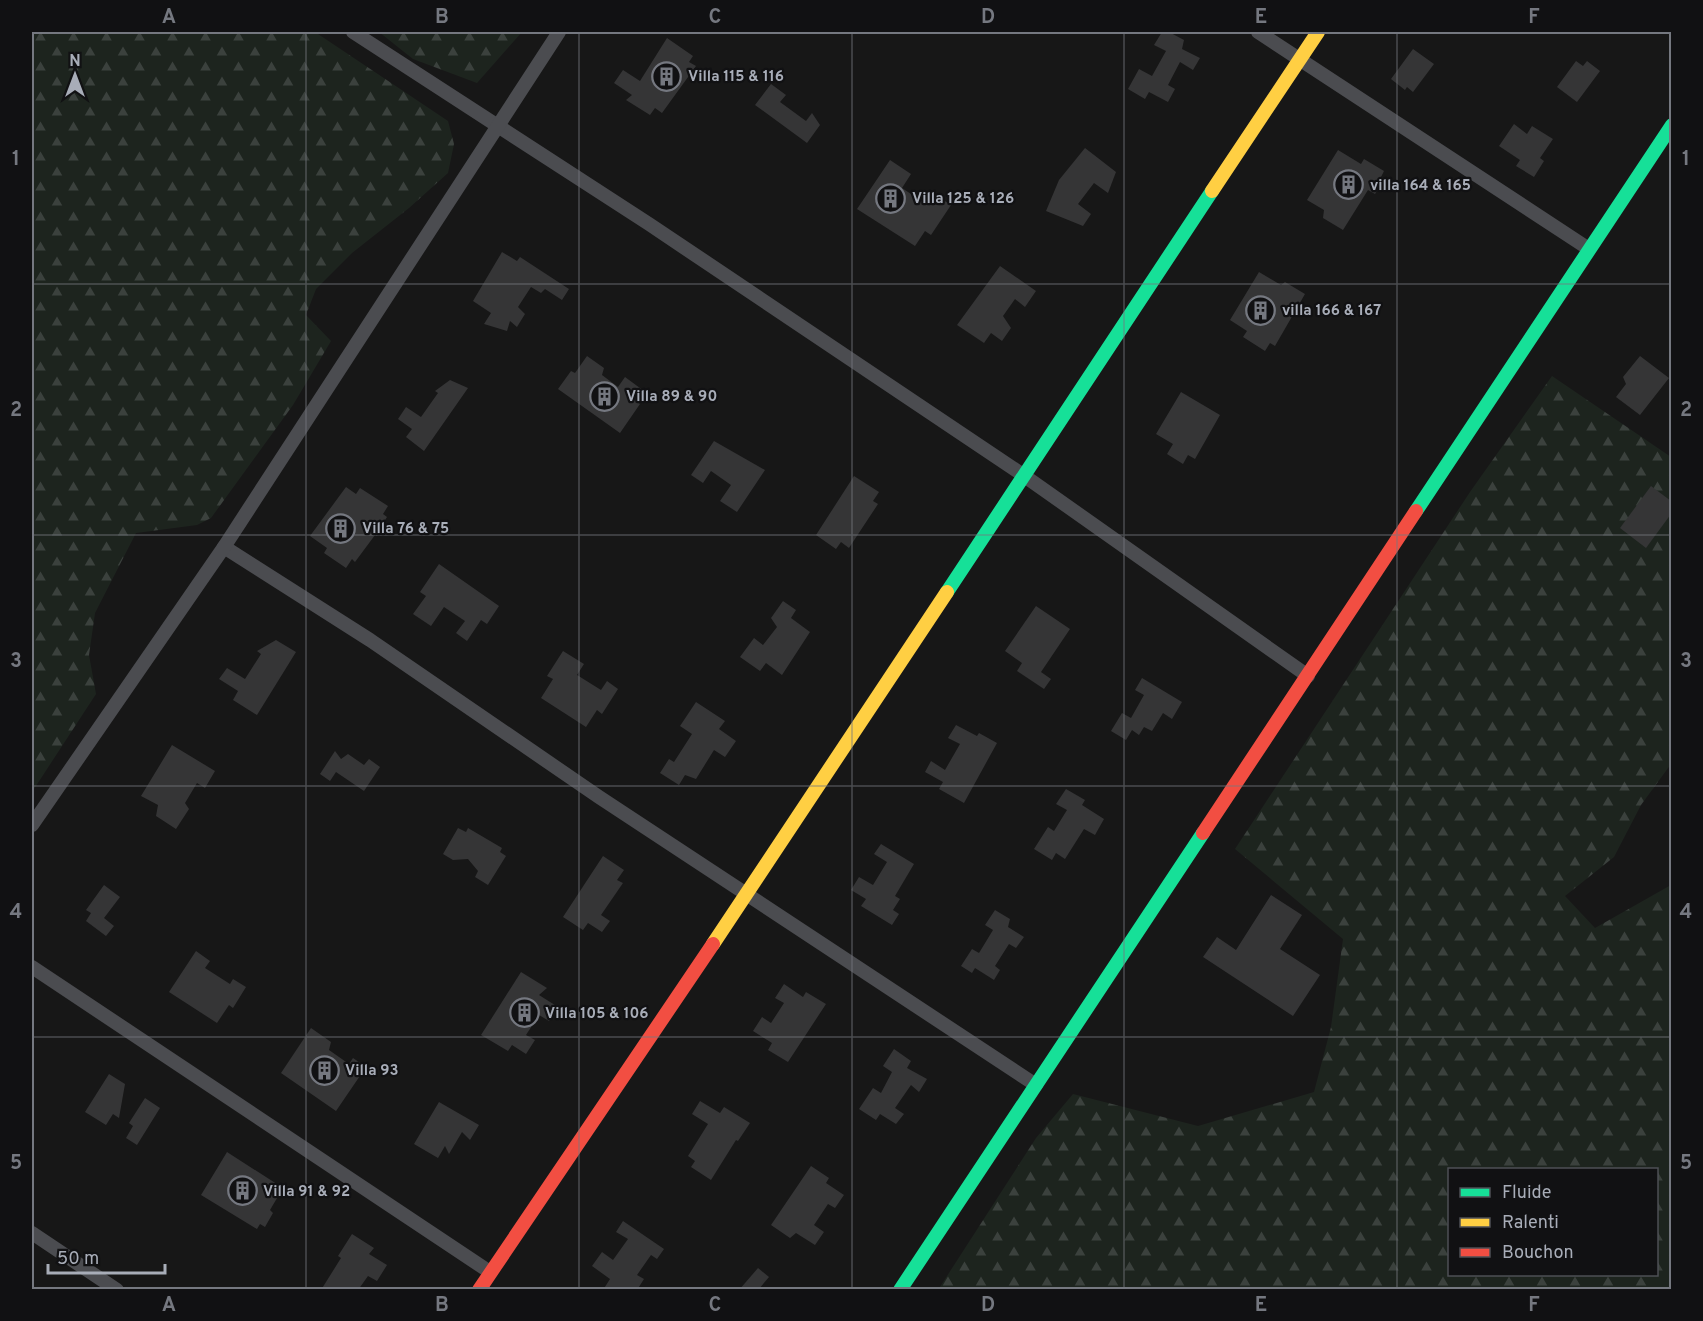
<svg xmlns="http://www.w3.org/2000/svg" width="1703" height="1321" viewBox="0 0 1703 1321" font-family="Overpass,sans-serif">
<defs>
<pattern id="forest-firs" width="22" height="20" patternUnits="userSpaceOnUse" patternTransform="scale(1.5)"><rect width="22" height="20" fill="#1d241e"/><path d="M5 1l3.5 6h-7zM16 11l3.5 6h-7z" fill="#3b413d"/></pattern>
</defs>
<rect width="100%" height="100%" fill="#171717"/>
<g fill="url(#forest-firs)" fill-rule="evenodd">
<path d="M32,32H315L448,121L454,144L448,173L409,208L352,253L316,289L306,315L331,341L293,405L211,518L197,525L136,533L95,613L89,655L96,694L32,792Z"/>
<path d="M379,32H522L477,83L413,59Z"/>
<path d="M1552,376L1671,457V764L1641,805L1614,857L1565,896L1595,928L1671,885V1289L938,1290L1036,1138L1073,1094L1198,1126L1314,1092L1331,1027L1343,939L1235,849L1470,492ZM1450,1170H1656V1274H1450Z"/>
</g>
<g fill="#353536">
<path d="M1162,32H1169L1184,40L1182,49L1200,58L1193,70L1180,62L1168,85L1175,89L1168,102L1149,92L1145,99L1128,89L1139,69L1152,76L1166,51L1154,45Z"/>
<path d="M667,38L693,56L689,62L696,66L662,113L655,108L650,115L626,100L632,95L614,83L623,70L640,81Z"/>
<path d="M1413,49L1434,64L1413,92L1407,87L1405,90L1391,79Z"/>
<path d="M1576,61L1583,66L1587,61L1600,71L1577,102L1557,87Z"/>
<path d="M771,84L786,95L780,102L806,121L812,113L820,125L807,143L755,105Z"/>
<path d="M1514,124L1527,134L1532,126L1553,139L1540,158L1544,161L1534,177L1516,166L1520,160L1499,146Z"/>
<path d="M1085,148L1116,172L1108,193L1094,183L1078,204L1091,214L1083,226L1046,211L1059,180Z"/>
<path d="M1338,150L1361,164L1364,159L1384,171L1381,177L1385,179L1375,194L1368,190L1343,230L1323,218L1324,210L1307,200Z"/>
<path d="M890,160L911,174L902,188L926,204L931,192L951,205L931,235L925,231L915,246L857,209Z"/>
<path d="M502,252L517,261L520,257L569,289L562,300L545,289L541,293L531,287L518,307L525,314L517,327L510,321L507,331L484,324L491,313L473,301Z"/>
<path d="M1000,266L1036,291L1025,307L1015,299L1003,316L1011,328L1002,341L991,333L984,343L957,325Z"/>
<path d="M1259,272L1281,285L1285,282L1305,294L1275,346L1270,343L1265,351L1243,337L1247,331L1230,320Z"/>
<path d="M587,356L604,368L602,375L618,387L625,377L644,391L637,402L640,404L620,433L558,389L571,371L575,373Z"/>
<path d="M1640,356L1669,378L1640,415L1616,397L1626,384L1623,377Z"/>
<path d="M450,380L468,388L424,451L406,437L412,429L398,419L406,407L421,417L438,393L435,391Z"/>
<path d="M1181,392L1220,415L1195,459L1188,455L1183,464L1167,454L1173,444L1156,434Z"/>
<path d="M714,441L765,470L737,512L720,501L731,485L711,471L703,483L691,475Z"/>
<path d="M854,476L879,492L873,501L878,504L849,548L841,542L836,549L816,535Z"/>
<path d="M1651,486L1671,501V514L1646,548L1620,528Z"/>
<path d="M346,487L356,494L360,488L388,506L383,514L387,517L378,531L355,562L352,559L346,568L324,553L327,548L310,536Z"/>
<path d="M439,564L499,606L487,624L481,620L467,641L456,633L465,621L444,607L431,626L413,614L426,596L420,592Z"/>
<path d="M783,601L796,610L791,618L810,632L782,675L766,663L760,671L740,657L754,638L763,645L777,627L771,618Z"/>
<path d="M1036,606L1070,629L1041,672L1051,679L1044,689L1017,671L1022,663L1005,651Z"/>
<path d="M276,640L296,652L257,715L233,700L238,691L219,679L227,668L245,679L261,654L257,651Z"/>
<path d="M563,651L584,664L577,675L601,690L607,681L618,689L602,714L597,710L586,727L541,698L553,679L547,676Z"/>
<path d="M1142,678L1182,702L1172,719L1163,713L1152,731L1144,727L1139,735L1132,730L1126,740L1111,731L1122,713L1131,718L1144,695L1135,690Z"/>
<path d="M696,702L725,721L719,729L736,741L725,757L714,750L696,779L685,775L679,785L660,773L669,759L674,762L692,734L680,726Z"/>
<path d="M956,725L977,736L979,733L997,743L964,803L939,789L943,782L925,772L931,761L945,770L960,744L948,738Z"/>
<path d="M172,745L215,771L205,788L197,783L185,803L189,809L176,829L156,816L158,805L141,796Z"/>
<path d="M335,751L341,759L348,754L364,765L369,759L380,767L364,791L336,772L330,781L320,774Z"/>
<path d="M1066,789L1085,800L1082,805L1104,819L1095,835L1084,829L1065,859L1056,853L1052,860L1034,849L1048,827L1054,831L1067,810L1056,804Z"/>
<path d="M458,828L466,832L468,828L502,848L500,852L506,856L488,885L475,877L478,871L468,859L453,860L443,854Z"/>
<path d="M881,844L914,864L895,896L900,899L893,910L899,914L892,925L861,906L866,899L851,890L859,877L873,885L887,862L874,854Z"/>
<path d="M603,856L624,870L617,880L623,883L601,915L610,921L602,932L588,923L583,930L563,917Z"/>
<path d="M104,885L120,897L104,918L114,926L106,936L86,921L91,913L86,910Z"/>
<path d="M1271,895L1302,915L1280,949L1320,975L1293,1016L1203,957L1217,937L1236,950Z"/>
<path d="M995,910L1010,919L1008,927L1024,937L1016,948L1009,944L995,966L1000,970L994,980L975,968L972,973L961,966L972,949L979,953L993,930L985,925Z"/>
<path d="M196,951L210,961L205,968L230,984L233,979L246,987L233,1008L229,1005L217,1023L169,992Z"/>
<path d="M521,972L547,988L539,995L558,1007L549,1021L539,1015L526,1035L535,1040L526,1054L512,1045L508,1051L481,1035Z"/>
<path d="M784,984L803,997L806,992L826,1004L788,1062L768,1050L772,1043L753,1031L762,1017L771,1023L784,1003L775,998Z"/>
<path d="M311,1028L331,1042L329,1050L349,1064L353,1058L366,1067L336,1111L281,1073Z"/>
<path d="M894,1049L911,1061L907,1068L927,1079L919,1092L911,1085L895,1108L904,1114L896,1124L880,1114L876,1120L859,1109L873,1088L881,1093L892,1072L883,1066Z"/>
<path d="M109,1074L125,1084L119,1118L113,1114L106,1125L85,1112Z"/>
<path d="M145,1098L160,1108L137,1145L126,1138L133,1126L129,1123Z"/>
<path d="M700,1101L720,1113L724,1107L750,1123L738,1141L736,1140L711,1180L691,1167L695,1161L688,1156L708,1124L692,1114Z"/>
<path d="M439,1102L479,1125L470,1140L462,1132L449,1154L445,1146L438,1158L414,1144Z"/>
<path d="M227,1152L283,1188L270,1210L273,1213L265,1227L260,1224L257,1229L201,1195Z"/>
<path d="M811,1166L829,1178L826,1183L844,1195L835,1208L828,1204L814,1225L824,1232L815,1245L796,1233L790,1238L771,1225Z"/>
<path d="M623,1221L664,1249L657,1259L651,1255L637,1275L644,1279L637,1290H603L610,1279L592,1266L602,1252L613,1260L628,1239L616,1232Z"/>
<path d="M352,1234L374,1248L369,1254L387,1265L377,1281L368,1276L358,1290H321L341,1258L338,1256Z"/>
<path d="M758,1268L769,1277L758,1290H739Z"/>
</g>
<g fill="none" stroke-linecap="round" stroke-linejoin="round">
<g stroke="#4b4c50" stroke-width="14">
<path d="M353,32L649,224L1023,475L1308,676"/>
<path d="M1258,32L1589,249"/>
<path d="M224,547L370,640L599,797L1036,1085"/>
<path d="M32,825L224,547L559,32"/>
<path d="M32,967L490,1272"/>
<path d="M32,1233L117,1290"/>
</g>
<g stroke="#16e098" stroke-width="14">
<path d="M1416,511L1672,125"/>
<path d="M947,592L1212,191"/>
<path d="M900,1290L1203,833"/>
</g>
<g stroke="#ffcf43" stroke-width="14">
<path d="M1212,191L1318,32"/>
<path d="M713,944L947,592"/>
</g>
<g stroke="#f24e42" stroke-width="14">
<path d="M1203,833L1416,511"/>
<path d="M479,1290L713,944"/>
</g>
</g>
<path fill="none" stroke="#757880" stroke-width="1.5" stroke-opacity="0.55" d="M306,32V1290M579,32V1290M852,32V1290M1124,32V1290M1397,32V1290M32,284H1672M32,535H1672M32,786H1672M32,1037H1672"/>
<defs>
<symbol id="building-ring" viewBox="-11 -11 22 22"><circle r="9.5" fill="#111113" stroke="#757880" stroke-width="1.5"/><path d="M-4-6H4V6H1V3H-1V6H-4ZM-2.5-4.3h1.7v1.8h-1.7ZM.8-4.3h1.7v1.8H.8ZM-2.5-1h1.7V.8h-1.7ZM.8-1h1.7V.8H.8Z" fill="#757880"/></symbol>
</defs>
<g fill-rule="evenodd">
<use href="#building-ring" x="650" y="60" width="33" height="33"/>
<use href="#building-ring" x="1332" y="168" width="33" height="33"/>
<use href="#building-ring" x="874" y="182" width="33" height="33"/>
<use href="#building-ring" x="1244" y="294" width="33" height="33"/>
<use href="#building-ring" x="588" y="380" width="33" height="33"/>
<use href="#building-ring" x="324" y="512" width="33" height="33"/>
<use href="#building-ring" x="508" y="996" width="33" height="33"/>
<use href="#building-ring" x="308" y="1054" width="33" height="33"/>
<use href="#building-ring" x="226" y="1174" width="33" height="33"/>
</g>
<g text-anchor="middle" stroke-width="4.5" stroke-linejoin="round" paint-order="stroke">
<g font-size="15" font-weight="bold" fill="#a8adb8" stroke="#111113" text-anchor="start">
<text x="688" y="81">Villa 115 &amp; 116</text>
<text x="1370" y="190">villa 164 &amp; 165</text>
<text x="912" y="203">Villa 125 &amp; 126</text>
<text x="1282" y="315">villa 166 &amp; 167</text>
<text x="626" y="401">Villa 89 &amp; 90</text>
<text x="362" y="533">Villa 76 &amp; 75</text>
<text x="545" y="1018">Villa 105 &amp; 106</text>
<text x="345" y="1075">Villa 93</text>
<text x="263" y="1196">Villa 91 &amp; 92</text>
</g>
</g>
<rect width="1703" height="1321" fill="none" stroke="#111113" stroke-width="66"/>
<rect x="1448" y="1168" width="210" height="108" fill="#111113" stroke="#4d4f55" stroke-width="1.5"/>
<rect x="1460" y="1188" width="30" height="9" fill="#16e098" stroke="#4d4f55" stroke-width="1.5"/>
<text x="1502" y="1198" font-size="18" fill="#a8adb8">Fluide</text>
<rect x="1460" y="1218" width="30" height="9" fill="#ffcf43" stroke="#4d4f55" stroke-width="1.5"/>
<text x="1502" y="1228" font-size="18" fill="#a8adb8">Ralenti</text>
<rect x="1460" y="1248" width="30" height="9" fill="#f24e42" stroke="#4d4f55" stroke-width="1.5"/>
<text x="1502" y="1258" font-size="18" fill="#a8adb8">Bouchon</text>
<g transform="translate(75 75)" stroke="#111113" stroke-width="4.5" paint-order="stroke">
<path d="M0-4.5L10 22L0 15L-10 22Z" fill="#a8adb8"/>
<text y="-9" font-size="16" font-weight="bold" text-anchor="middle" fill="#a8adb8">N</text>
</g>
<path d="M48 1264v9h117v-9" fill="none" stroke="#a8adb8" stroke-width="3"/>
<text x="57" y="1264" font-size="18" fill="#a8adb8" stroke="#111113" stroke-width="4.5" paint-order="stroke">50 m</text>
<rect x="33" y="33" width="1637" height="1255" fill="none" stroke="#757880" stroke-width="2"/>
<g font-size="20" text-anchor="middle" font-weight="bold" fill="#757880">
<text x="169" y="23">A</text>
<text x="442" y="23">B</text>
<text x="715" y="23">C</text>
<text x="988" y="23">D</text>
<text x="1261" y="23">E</text>
<text x="1534" y="23">F</text>
<text x="16" y="165">1</text>
<text x="1686" y="165">1</text>
<text x="16" y="416">2</text>
<text x="1686" y="416">2</text>
<text x="16" y="667">3</text>
<text x="1686" y="667">3</text>
<text x="16" y="918">4</text>
<text x="1686" y="918">4</text>
<text x="16" y="1169">5</text>
<text x="1686" y="1169">5</text>
<text x="169" y="1311">A</text>
<text x="442" y="1311">B</text>
<text x="715" y="1311">C</text>
<text x="988" y="1311">D</text>
<text x="1261" y="1311">E</text>
<text x="1534" y="1311">F</text>
</g>
</svg>
